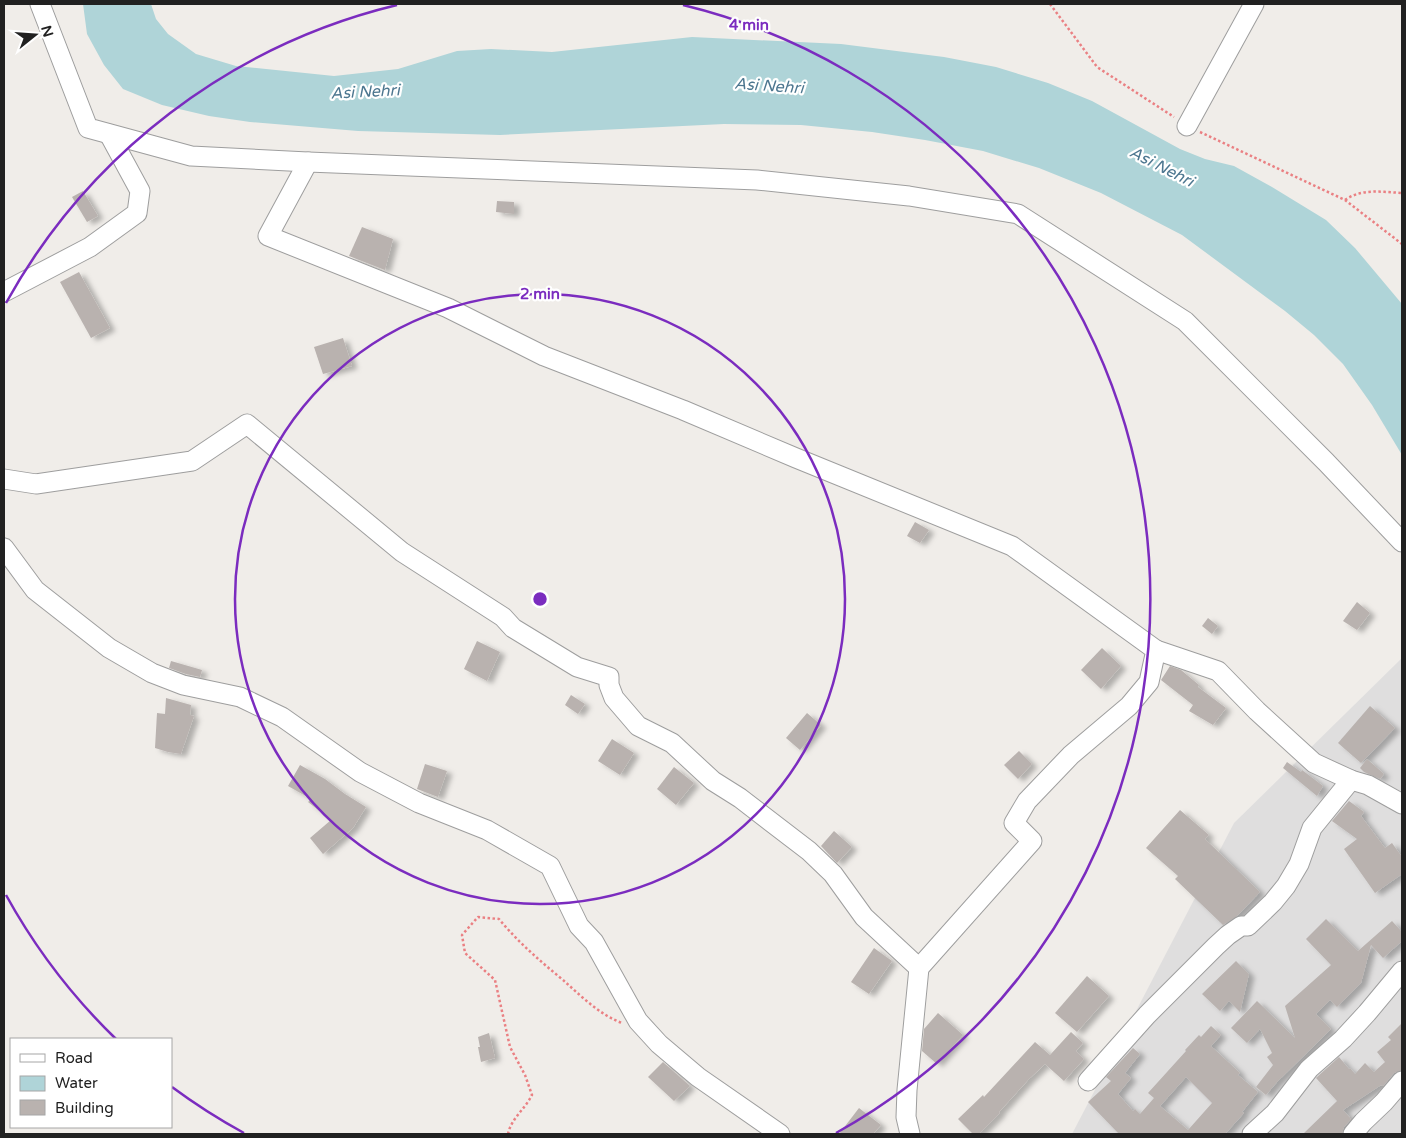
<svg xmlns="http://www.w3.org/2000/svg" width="1406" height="1138" viewBox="0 0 1406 1138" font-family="'Varela Round',sans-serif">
<defs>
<filter id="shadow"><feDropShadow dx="5.5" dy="3" stdDeviation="2.5" flood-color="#0004"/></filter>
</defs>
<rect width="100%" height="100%" fill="#f0ede9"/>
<path fill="#dfdede" d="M1402,658V1134H1072L1234,823Z"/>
<path fill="#afd4d8" d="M83,4H151L156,19L168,34L196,54L236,66L334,76L398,69L457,51L491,49L552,52L692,37L841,44L944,57L996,67L1048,83L1092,101L1180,149L1205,159L1234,166L1272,187L1326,220L1355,248L1402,304V455L1372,405L1343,364L1314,335L1285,311L1182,235L1101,193L1039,168L983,151L925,140L872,132L801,125L724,124L500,135L358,131L250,122L209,116L162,105L123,89L104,65L87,34Z"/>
<g fill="#b9b2af" fill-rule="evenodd" filter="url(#shadow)">
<path d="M83,191L98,216L87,222L72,197Z"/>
<path d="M497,201L514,202V214L496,212Z"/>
<path d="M362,227L393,239L385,270L349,256Z"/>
<path d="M79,272L110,328L91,338L60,282Z"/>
<path d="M343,338L352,366L323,374L314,347Z"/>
<path d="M915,522L929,530L920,543L907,536Z"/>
<path d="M1357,602L1370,613L1357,630L1343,621Z"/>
<path d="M1208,618L1218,626L1212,634L1202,626Z"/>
<path d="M477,641L500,652L487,681L464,669Z"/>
<path d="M1102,648L1121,666L1101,689L1081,670Z"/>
<path d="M171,661L202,670L200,677L186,674L169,668Z"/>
<path d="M1170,666L1181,670L1199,685L1198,687L1226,708L1213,725L1189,711L1193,705L1161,680Z"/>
<path d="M571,695L585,704L578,714L565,705Z"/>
<path d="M166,698L191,705L190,715L194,716L181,754L168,752L155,748L157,713L165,714Z"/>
<path d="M1370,706L1395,728L1361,763L1338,743Z"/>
<path d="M807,713L821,725L800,750L786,738Z"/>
<path d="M612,739L634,753L620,775L598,761Z"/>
<path d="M1019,751L1032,764L1018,779L1004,765Z"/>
<path d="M1367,759L1384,774L1380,779L1364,772L1360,768Z"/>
<path d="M1287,762L1301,772L1302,770L1323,786L1317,796L1283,768Z"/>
<path d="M425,764L447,771L438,797L417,789Z"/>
<path d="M300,765L325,779L345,794L366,807L353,828L323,854L310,838L331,820L308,802L311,799L288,786Z"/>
<path d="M674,767L694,783L676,805L657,789Z"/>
<path d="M1349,801L1364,812L1361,816L1385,848L1392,843L1402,857V874L1375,893L1344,849L1357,839L1332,821Z"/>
<path d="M1180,810L1209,835L1205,839L1260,892L1237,916L1223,925L1175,879L1178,876L1146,848Z"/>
<path d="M834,831L852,847L837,863L821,846Z"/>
<path d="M1326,919L1358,951L1392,921L1402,932V941L1383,958L1371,945L1361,983L1337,1007L1330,1000L1316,1014L1331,1029L1277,1082L1266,1095L1256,1087L1273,1065L1267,1057L1272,1053L1260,1029L1247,1043L1231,1028L1257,1001L1295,1038L1285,1006L1331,965L1306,939Z"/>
<path d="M874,948L892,961L869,994L851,982Z"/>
<path d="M1236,961L1249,974L1240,1012L1229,1001L1220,1011L1202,994Z"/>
<path d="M1087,976L1109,996L1077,1032L1055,1013Z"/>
<path d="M938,1013L963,1035L937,1064L922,1051L924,1029Z"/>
<path d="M1402,1023V1070L1394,1073L1383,1086L1381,1085L1343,1110L1351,1119L1344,1127L1342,1134H1303L1337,1101L1316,1078L1317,1077L1339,1057L1349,1069L1350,1068L1355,1074L1365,1063L1374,1072L1385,1062L1377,1052L1391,1040L1388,1037Z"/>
<path d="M1211,1026L1221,1035L1211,1046L1240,1073L1238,1075L1258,1092L1242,1112L1244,1113L1225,1134H1119L1088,1102L1111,1081L1106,1077L1133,1048L1140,1054L1125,1073L1131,1078L1118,1094L1133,1111L1135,1109L1140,1114L1154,1098L1148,1093L1186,1051L1185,1050L1199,1035L1201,1037ZM1186,1077L1212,1103L1188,1130L1160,1106Z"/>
<path d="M1071,1032L1083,1043L1076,1051L1084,1059L1064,1081L1045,1064L1029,1079L999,1112L1000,1113L979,1134H973L958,1119L983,1095L984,1097L1035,1042L1050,1055Z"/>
<path d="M489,1033L495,1058L481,1062L478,1047H480L478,1037Z"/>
<path d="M663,1062L690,1086L674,1101L648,1077Z"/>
<path d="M859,1108L881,1125L873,1134H839Z"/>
</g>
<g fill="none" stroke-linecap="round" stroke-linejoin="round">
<defs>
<g id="minor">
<path d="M40,4L88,128L191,156L308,162L757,180L909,196L1018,214L1185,321L1326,462L1402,542"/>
<path d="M1187,126L1254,4"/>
<path d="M308,162L268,236L448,308L544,356L683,410L796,458L1012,546L1156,650L1149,682L1129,706L1071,755L1027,801L1014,823L1032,841L919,968L907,1090L906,1117L910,1134"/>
<path d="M4,292L90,247L137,213L140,191L109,134"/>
<path d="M4,479L36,484L192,461L247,424L402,552L503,617L513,628L577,667L609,677V685L614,698L638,726L672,743L713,781L740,798L809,851L833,874L864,917L919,968"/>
<path d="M4,548L35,590L109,648L152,673L183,685L240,697L282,717L360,772L419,803L487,830L550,866L579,926L594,942L638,1021L659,1044L698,1077L780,1134"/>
<path d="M1156,650L1218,671L1257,711L1314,763L1351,780L1368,785L1402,804"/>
<path d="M1088,1081L1147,1015L1216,946L1228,935L1241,926H1248L1273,902L1286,886L1299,864L1312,828L1351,780"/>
<path d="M1252,1134L1275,1113L1309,1069L1343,1039L1367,1013L1402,971"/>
<path d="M1353,1134L1363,1122L1384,1102L1402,1081"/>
</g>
</defs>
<use href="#minor" stroke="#9e9e9e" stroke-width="21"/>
<g stroke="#ea8083" stroke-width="2.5" stroke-dasharray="2.5 2.5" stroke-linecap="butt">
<path d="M1050,4L1097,67L1174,117"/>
<path d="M1200,132L1345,200L1402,244"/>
<path d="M1345,200C1362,188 1383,192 1402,193"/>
<path d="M508,1134C511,1119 525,1109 532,1095L525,1075L510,1047L495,980L465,953L462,935L478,917L499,919C518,942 540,961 563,980C581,996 600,1015 622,1023"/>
</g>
<use href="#minor" stroke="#fff" stroke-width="19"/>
</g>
<g fill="none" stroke="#7b2cbf" stroke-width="2.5">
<circle cx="540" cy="599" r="305"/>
<path d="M244 1133A611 611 0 0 1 172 1087M116 1039A611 611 0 0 1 6 895M6 303A611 611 0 0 1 397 5M683 5A611 611 0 0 1 836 1133"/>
</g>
<g text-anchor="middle" stroke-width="4.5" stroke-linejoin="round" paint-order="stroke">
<g font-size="16" font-style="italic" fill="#4d7790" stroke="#fff">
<text transform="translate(769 85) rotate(4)" y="6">Asi Nehri</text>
<text transform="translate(365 91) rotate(-3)" y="6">Asi Nehri</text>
<text transform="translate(1162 166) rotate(27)" y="6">Asi Nehri</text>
</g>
</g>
<circle cx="540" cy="599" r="8" fill="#7b2cbf" stroke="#fff" stroke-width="2.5"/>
<g font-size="15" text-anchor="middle" font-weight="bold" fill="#7b2cbf" stroke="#fff" stroke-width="4.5" stroke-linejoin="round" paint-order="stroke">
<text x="749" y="30">4 min</text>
<text x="540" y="299">2 min</text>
</g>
<rect width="1406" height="1138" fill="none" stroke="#212121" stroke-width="10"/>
<rect x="10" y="1038" width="162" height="90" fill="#ffffff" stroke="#a6a6a6"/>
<rect x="20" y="1054" width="25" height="8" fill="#ffffff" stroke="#a6a6a6"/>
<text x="55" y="1063" font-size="15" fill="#212121">Road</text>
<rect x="20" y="1076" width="25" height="15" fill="#afd4d8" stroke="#a6a6a6"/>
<text x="55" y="1088" font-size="15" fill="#212121">Water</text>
<rect x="20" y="1100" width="25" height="15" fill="#b9b2af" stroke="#a6a6a6"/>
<text x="55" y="1113" font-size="15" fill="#212121">Building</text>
<g transform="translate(35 35) rotate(73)" stroke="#ffffff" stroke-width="4" paint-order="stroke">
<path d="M0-4L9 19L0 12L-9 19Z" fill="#212121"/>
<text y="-8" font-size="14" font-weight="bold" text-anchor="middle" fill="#212121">N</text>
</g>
</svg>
